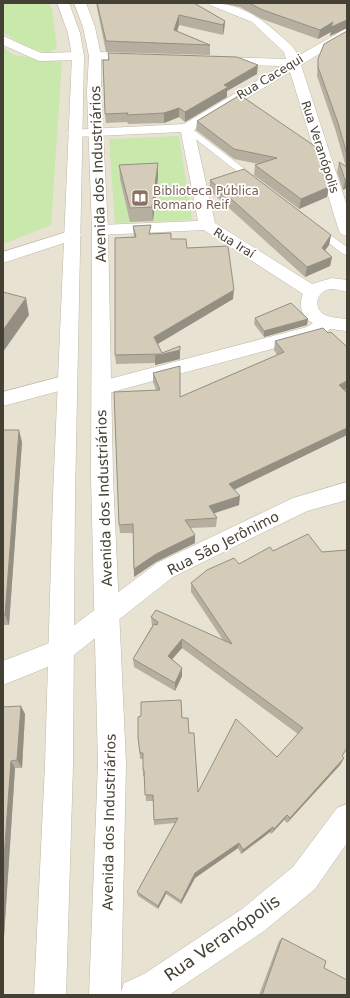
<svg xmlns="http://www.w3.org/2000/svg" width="350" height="998" viewBox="0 0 350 998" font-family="'DejaVu Sans',sans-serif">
<rect width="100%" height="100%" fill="#f2efe4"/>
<rect fill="#e7e2d2" x="3" y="3" width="344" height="992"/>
<g fill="#c8e8ac">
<path d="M3,3H48L52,9L57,48L49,53L25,47L3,32Z"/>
<path d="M3,47L13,55L62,62L51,225L3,244Z"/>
<path d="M179,136L192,220L115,223L109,139Z"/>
</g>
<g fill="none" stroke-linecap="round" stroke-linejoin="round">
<defs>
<g id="service">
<path d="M187,125L258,179L260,181L258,183H252L184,130L183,128Z"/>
<path d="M316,225L347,247V255L343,254L312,230L311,228L312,226Z"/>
</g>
<g id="minor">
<path d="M208,3C240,3 260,17 282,37C289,43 295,48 298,56L347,28V37L301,65L347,206V236L341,234L339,231L290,72L194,130L215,223L312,284L332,278L347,280V292C342,291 336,289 331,289C319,290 312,304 322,313C329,318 339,318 347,319V331L330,329L320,336L101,395L94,393L91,388L94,383L307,327L313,323C302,318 298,305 303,294L204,230L100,235L94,233L92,230L94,227L100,225L198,221L181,132L75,137L70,136L68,133L70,130L184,124L281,66L217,64L213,63L211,60L213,57L286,59L284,52L252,22L210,5Z"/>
<path d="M3,36L41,53L78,52L84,56L78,60L39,61L3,45Z"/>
<path d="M95,52L139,53L145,57L139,61L91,59L89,56L91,53Z"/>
<path d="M73,230L79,232L81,235L79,238L3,263V252Z"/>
<path d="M67,375L74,377L77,382L74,387L3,406V392Z"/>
<path d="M347,482V500L307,511L173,577L70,658L3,685V661L52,642L157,563L293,498Z"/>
<path d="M347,804V843L315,889L264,931L169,995H120L124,983L144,974L242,909L293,867L337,808Z"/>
</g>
<g id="tertiary">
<path d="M57,3H69L80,33L84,56L75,495L73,765L66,995H34L45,765L53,495L72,56L68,33Z"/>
<path d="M74,3H86L95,27L101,56V92L108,230L113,477L126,764L121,995H89L98,764L91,477L92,230L87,92L89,56L83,27Z"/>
</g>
</defs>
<use href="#service" stroke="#beb8a7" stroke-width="1"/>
<use href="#minor" stroke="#beb8a7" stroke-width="1"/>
<use href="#tertiary" stroke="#beb8a7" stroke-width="1"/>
<use href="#service" fill="#fff" fill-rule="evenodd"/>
<use href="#minor" fill="#fff" fill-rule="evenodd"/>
<use href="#tertiary" fill="#fff" fill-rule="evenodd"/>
</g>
<g fill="#b6af9f">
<path d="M96,3H194L225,21L224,31L223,35L179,25L177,31L210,45V55L106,52Z"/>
<path d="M220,3H347V28L330,36L331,32L318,39L262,19L240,7Z"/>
<path d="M347,31V188L343,190L337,172L339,162L346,167L336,132L317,76L318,59Z"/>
<path d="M108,53L257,74L227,91V97L185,122L179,117L164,123L128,124L127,122L106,123L105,114L108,60Z"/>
<path d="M240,95L329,187L327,197L299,209L254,175L255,165L259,164L234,159L196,130L197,121Z"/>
<path d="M119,165L158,177L153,221L130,222L120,179Z"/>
<path d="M210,180L331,235L329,245L325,250L332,257L330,266L305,277L209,190Z"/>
<path d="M133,226L151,234L171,239L187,248L233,299L158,344L162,353L180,359L155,365V363L116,364L115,355L134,237Z"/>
<path d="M255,318L307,325L264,337L254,324Z"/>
<path d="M275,341L345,390L347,435L234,490L239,505L214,513L217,518L216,527L191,528L195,543L156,562L134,577L133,533H120L119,525L156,390L153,382V373L180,397L277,355L274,350Z"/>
<path d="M3,430L22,442L9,625H3Z"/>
<path d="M191,583L342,757L344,758L340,765L287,823L284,820L271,834L270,832L241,854L238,848L195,878L181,904L166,894L158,909L138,896L137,892L175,823L154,825L153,801H146L145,776H143V759H140L138,737L182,718L189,733L198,792L277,757L298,734L182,648L172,659L182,668V676L175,691L134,667L133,659L152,626L151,617L223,640L191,592Z"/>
<path d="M3,707L25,714L22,768H15L3,952Z"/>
<path d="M282,938L324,968L347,995H259L279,941Z"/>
</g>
<g fill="#948f82">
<path d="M179,15V25L174,41V30Z"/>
<path d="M347,20V28L330,36L331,32L318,39L320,30L333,22Z"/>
<path d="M225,21L224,31L223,35V25Z"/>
<path d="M258,65L257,74L227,91V97L185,122V112L224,85Z"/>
<path d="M179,108V117L164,123V113Z"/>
<path d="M158,163V177L153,221L152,207Z"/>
<path d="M347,179V188L343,190L345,180Z"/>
<path d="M329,187L327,197L299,209L301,199Z"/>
<path d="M331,235L329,245L320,257L322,248Z"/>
<path d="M332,257L330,266L305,277L307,267Z"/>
<path d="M234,290L233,299L154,346V337Z"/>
<path d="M26,298L29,315L3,352V330Z"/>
<path d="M308,319L307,325L264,337V331Z"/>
<path d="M180,350V359L155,365V356Z"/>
<path d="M347,381V389L337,394L339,385Z"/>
<path d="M347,428V435L229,492V484Z"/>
<path d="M19,430L22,442L9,625L5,615Z"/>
<path d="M240,496L239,505L209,515V506Z"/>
<path d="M195,535V543L156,562L134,577V569L156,554Z"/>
<path d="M182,639V648L168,664V656Z"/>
<path d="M182,668V676L175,691V683Z"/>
<path d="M21,706L25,714L22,768L17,760Z"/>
<path d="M344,758L340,765L287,823L290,818Z"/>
<path d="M11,761L15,768L3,952V872Z"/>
<path d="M287,815L284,820L271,834L274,829Z"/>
<path d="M273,827L270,832L241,854L243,850Z"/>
<path d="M239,843L238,848L195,878L181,904V901L195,873Z"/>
<path d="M166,891V894L158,909V906Z"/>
</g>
<g fill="#d4ccb9" stroke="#948f82">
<path d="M97,3H194L225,21L223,25L179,15L174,30L210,45L106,41Z"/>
<path d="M249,3H347V20L331,27L333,22L320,30L263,10Z"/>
<path d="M347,31V154L338,123L318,67V59L324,44Z"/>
<path d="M108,53L237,57L258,65L224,85L228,87L185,112L179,108L164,113L127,115L128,113L105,114L103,60H109Z"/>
<path d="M240,95L316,147L329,187L301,199L255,165L277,158L234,149L197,121Z"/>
<path d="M339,162L347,167V179L345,180Z"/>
<path d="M158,163L152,207L130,208L119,165Z"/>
<path d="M244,169L331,235L322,248L332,257L307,267L210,180Z"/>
<path d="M151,225L149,234L171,233V239H186L187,248L228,246L234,290L154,337L162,353L180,346V350L155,356L161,354L115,355V238L136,237L133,226Z"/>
<path d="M3,292L26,298L3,330Z"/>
<path d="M291,303L308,319L264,331L255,318Z"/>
<path d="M323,328L328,333L331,332L347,347V381L339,385L347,393V428L229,484L240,496L209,506L217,518L185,520L195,535L156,554L134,569L133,524L119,525L114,392L160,390L153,373L180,366V397L284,352L275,341Z"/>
<path d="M3,430H19L5,615H3Z"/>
<path d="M308,534L322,552L347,550V748L342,756L344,758L290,818L287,815L274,829L273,827L243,850L239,843L195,873L181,901L166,891L158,906L137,892L178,818L154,820L153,795H145L144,770H143V753H140L138,737V717L141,716V702L181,700L182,718H188L189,733H194L198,792L236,719L277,757L303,728L182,639L168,656L182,668L175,683L133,659L154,624L157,625L158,622L151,617L156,610L232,644L191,583L207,570L234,558L239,564L270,547L273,551Z"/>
<path d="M21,706L17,760L11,761L3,872V707Z"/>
<path d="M282,938L326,961L324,968L347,980V995H262Z"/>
</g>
<defs>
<symbol id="library-square" viewBox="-11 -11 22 22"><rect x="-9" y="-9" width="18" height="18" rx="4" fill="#8d6e63" stroke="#fff"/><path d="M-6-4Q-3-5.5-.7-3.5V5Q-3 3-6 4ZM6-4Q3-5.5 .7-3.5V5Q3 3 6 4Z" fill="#fff"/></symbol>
</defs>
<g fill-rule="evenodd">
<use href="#library-square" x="130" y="188" width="20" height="20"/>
</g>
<g text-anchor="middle" stroke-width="3.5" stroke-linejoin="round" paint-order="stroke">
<g font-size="12" fill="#454034" stroke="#fff">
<text transform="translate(270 77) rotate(-31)" y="4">Rua Cacequi</text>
<text transform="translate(320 147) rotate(72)" y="4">Rua Veranópolis</text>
<text transform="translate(234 243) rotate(32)" y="4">Rua Iraí</text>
</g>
<g font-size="12" fill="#785e54" stroke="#fff" text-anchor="start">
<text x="153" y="195">Biblioteca Pública<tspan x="153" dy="14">Romano Reif</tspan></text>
</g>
<g font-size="14" fill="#454034" stroke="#fff">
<text transform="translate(98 174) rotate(-92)" y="5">Avenida dos Industriários</text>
<text transform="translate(104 498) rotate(-92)" y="5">Avenida dos Industriários</text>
<text transform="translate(223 543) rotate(-27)" y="5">Rua São Jerônimo</text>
<text transform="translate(109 822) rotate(-89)" y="5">Avenida dos Industriários</text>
</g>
<g font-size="17" fill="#454034" stroke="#fff">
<text transform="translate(222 938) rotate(-35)" y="6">Rua Veranópolis</text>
</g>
</g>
<rect width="350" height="998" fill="none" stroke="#454034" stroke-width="8"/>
</svg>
